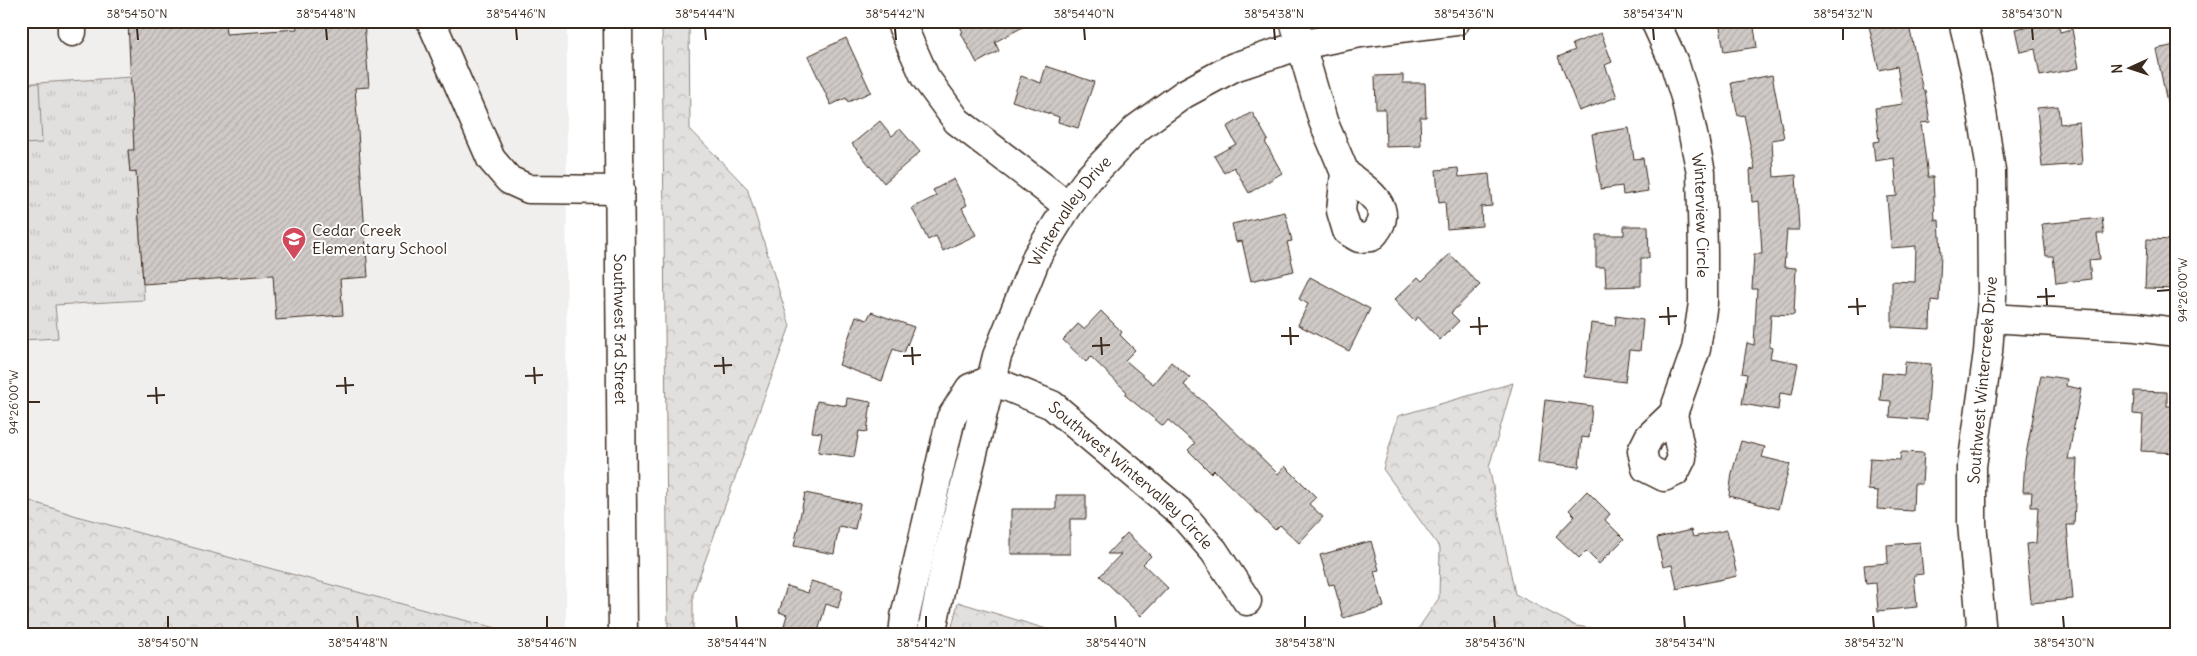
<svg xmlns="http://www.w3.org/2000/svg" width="2197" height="656" viewBox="0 0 2197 656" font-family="Delius,sans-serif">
<defs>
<pattern id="forest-crowns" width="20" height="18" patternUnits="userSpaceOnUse" patternTransform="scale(1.25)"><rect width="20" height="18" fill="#e2e0de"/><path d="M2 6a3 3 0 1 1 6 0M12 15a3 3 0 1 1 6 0" fill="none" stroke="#c3c0be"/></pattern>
<pattern id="park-tufts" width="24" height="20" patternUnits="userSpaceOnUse" patternTransform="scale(1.25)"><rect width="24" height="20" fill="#e2e0de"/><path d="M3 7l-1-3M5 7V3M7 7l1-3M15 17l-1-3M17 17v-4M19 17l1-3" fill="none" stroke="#c3c0be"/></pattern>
<pattern id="building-hatch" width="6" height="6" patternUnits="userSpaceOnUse" patternTransform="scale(1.25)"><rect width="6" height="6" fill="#cfcac7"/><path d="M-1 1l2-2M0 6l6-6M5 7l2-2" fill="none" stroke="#b3aeaa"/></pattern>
</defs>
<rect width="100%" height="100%" fill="#fff"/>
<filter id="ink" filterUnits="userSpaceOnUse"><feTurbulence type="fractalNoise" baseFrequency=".02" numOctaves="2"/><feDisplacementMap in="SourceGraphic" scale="10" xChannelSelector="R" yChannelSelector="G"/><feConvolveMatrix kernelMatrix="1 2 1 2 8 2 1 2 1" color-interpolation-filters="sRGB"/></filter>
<g filter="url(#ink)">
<path fill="#f1efee" d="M21,21H567L566,635H525L439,614L80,517L21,498Z"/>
<g fill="url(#forest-crowns)" stroke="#8e857e">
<path d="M662,21H689L690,129L747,188L790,326L693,594V635H668Z"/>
<path d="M1513,383L1489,467L1515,594L1576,626L1637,635H1414L1439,598L1440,548L1383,469L1398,416Z"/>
<path d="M21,498L80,517L439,614L525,635H21Z"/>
<path d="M958,602L1066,635H950Z"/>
</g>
<path fill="url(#park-tufts)" stroke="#8e857e" d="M132,77L134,150L128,151L130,172L136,171L144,300L55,305L58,338L21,340V84Z"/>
<path fill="#e2e0de" stroke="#8e857e" d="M39,83L42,143L21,144V84Z"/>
<g fill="url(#building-hatch)" stroke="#3b2a1e">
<path d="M128,21H225L226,34L297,29L296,21H364L369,87L355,88L368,277L340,279L343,315L276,320L273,275L143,284L136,171L130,172L128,150H134Z"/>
<path d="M957,21H1034L995,42L999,51L977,63L961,33L963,32Z"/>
<path d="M1719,21H1753L1757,47L1724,52Z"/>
<path d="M1881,21H1908L1923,91L1925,90L1930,122L1921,123L1928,177H1933L1935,221L1939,220L1941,254L1939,301L1931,300L1930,329L1892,327V281L1915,282L1916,246L1891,248L1887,197L1897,196L1894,158L1875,161L1873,142L1879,141L1875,108L1903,104L1897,66L1879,70L1869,26L1882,23Z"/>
<path d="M2058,21L2060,32L2072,29L2079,68L2040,76L2035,49L2020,52L2015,29Z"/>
<path d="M1601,33L1612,62L1605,65L1617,97L1579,111L1558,57L1575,50L1572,44Z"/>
<path d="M846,38L871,92L848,102L846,98L831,105L808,56Z"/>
<path d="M2176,45V106L2168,107L2156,49Z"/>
<path d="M1046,66L1094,82L1078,128L1058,122L1059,117L1012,101L1021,76L1041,83Z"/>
<path d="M1403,75V83H1425L1426,117H1420L1421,146L1386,147L1385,109H1376L1375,76Z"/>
<path d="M1772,75L1784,138L1772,140L1774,177L1796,175L1799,230H1787L1784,267L1796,268L1794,315L1771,314L1769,347L1772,348L1770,358L1798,363L1792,395L1780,393L1778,410L1742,404L1747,374L1742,373L1747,343L1754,345L1757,289H1752L1754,254H1762L1759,201L1752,202L1750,170L1755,169L1744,115L1738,116L1731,83Z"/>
<path d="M2058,106L2060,124L2079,122L2082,164L2042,167L2037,108Z"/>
<path d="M1252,112L1268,140L1265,142L1282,173L1249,193L1234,167L1224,173L1214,156L1236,144L1227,127Z"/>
<path d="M880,121L892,136L900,129L920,152L884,183L852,144Z"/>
<path d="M1629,128L1634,159L1643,158L1648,191L1623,195L1622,186L1601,189L1592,134Z"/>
<path d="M1458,168L1459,177L1489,174L1492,206L1481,207L1482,226L1447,229L1445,202L1439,203L1436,170Z"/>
<path d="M954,179L967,205L962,208L976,235L943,251L936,236L928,240L912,208L936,196L933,190Z"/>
<path d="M1285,212L1292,241L1287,242L1294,271L1251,281L1242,241L1236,242L1232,224Z"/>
<path d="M2102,218L2104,234H2097L2100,259L2089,260L2091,279L2056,283L2053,256H2046L2042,224Z"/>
<path d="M1624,226H1648L1649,258H1641V286L1606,287L1605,267H1596V235H1624Z"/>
<path d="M2147,239L2176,240V289L2145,288Z"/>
<path d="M1450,254L1480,285L1451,313L1459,321L1440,340L1418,317L1414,321L1394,300L1418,277L1422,281Z"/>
<path d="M1310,277L1370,309L1349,351L1298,325L1308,304L1299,299Z"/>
<path d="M1101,311L1122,332L1120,335L1135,350L1125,360L1153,384L1171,362L1190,378L1184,385L1213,410L1278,474L1285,466L1316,497L1309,504L1323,517L1299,543L1280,525L1275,530L1214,470L1211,473L1188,450L1195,443L1168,420L1163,426L1125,395L1127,392L1091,357L1086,362L1063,340L1078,324L1084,329Z"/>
<path d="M871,312L914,327L904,353L893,349L882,381L839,365L856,316L867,320Z"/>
<path d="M1616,316L1643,320L1640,351L1629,350L1625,382L1585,377L1591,323L1615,326Z"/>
<path d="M1905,362L1931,364L1927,420L1890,417L1891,401L1880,400L1882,373L1904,375Z"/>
<path d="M2041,375L2067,379L2066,386L2081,389L2068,459H2077L2074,525H2067L2073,599L2031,603L2026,544L2036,543L2038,507H2031L2032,492H2023L2025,460Z"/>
<path d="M2134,391L2167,392V406H2176V453L2141,451L2143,415L2133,414Z"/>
<path d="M847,398L871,402L867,432L859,431L854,457L818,452L822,433L812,432L817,401L846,406Z"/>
<path d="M1545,400L1592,406L1589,438L1582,437L1579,467L1538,462Z"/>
<path d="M1741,441L1765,447L1762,457L1790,464L1778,509L1729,496L1732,473Z"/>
<path d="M1901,452L1924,453L1922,484H1914L1913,511L1877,509L1878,491L1868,490L1870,458L1900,460Z"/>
<path d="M1587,491L1610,514L1605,520L1624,539L1599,564L1586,551L1579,558L1556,536L1575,516L1569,510Z"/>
<path d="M805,493L860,504L855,529L839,526L834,554L794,546Z"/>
<path d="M1056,495H1086V519H1070V554H1011V509H1056Z"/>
<path d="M1691,530L1693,537L1727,530L1737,576L1677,589L1672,565L1663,567L1657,538Z"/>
<path d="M1127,533L1151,556L1143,564L1168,588L1141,616L1100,576L1121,554H1107Z"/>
<path d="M1371,541L1379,570L1374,571L1384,607L1343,618L1334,584L1329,585L1320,555Z"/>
<path d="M1920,542L1923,574L1914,575L1917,607L1878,611L1876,583L1866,584L1864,565L1888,563L1887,545Z"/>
<path d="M811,581L843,590L838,608L826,604L817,635H802L783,629L787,615L779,612L787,586L808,593Z"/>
</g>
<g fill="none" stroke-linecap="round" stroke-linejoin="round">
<defs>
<g id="minor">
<path d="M72,21V32"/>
<path d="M431,21L491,159L509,180L529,189L620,190"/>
<path d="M900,21L925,77L957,121L1068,206"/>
<path d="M1294,21L1323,121L1345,173L1341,211L1347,231L1359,238L1371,237C1399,208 1367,191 1345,173"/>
<path id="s1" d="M1655,21L1675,65L1685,97L1701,172L1703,252V303L1696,349L1673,414L1649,437L1642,451L1646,468L1664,477L1675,472L1682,458L1673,414"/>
<path d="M1963,21L1977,79L1991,171L1992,297L1988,352L1972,466V523L1982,635"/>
<path d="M1990,318L2136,327L2176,332"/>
<path id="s2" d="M903,635L905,617L951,418L970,388L991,380L1052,405L1181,513L1214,551L1247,601"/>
<path id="s3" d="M931,635L946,562L997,356L1037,256L1068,206L1089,178L1137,128L1184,94L1234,67L1301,45L1360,33L1456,21"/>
</g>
<g id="major">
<path id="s4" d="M618,21L623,635"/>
</g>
</defs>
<use href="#minor" stroke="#3b2a1e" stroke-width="31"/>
<use href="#major" stroke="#3b2a1e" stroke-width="31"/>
<use href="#minor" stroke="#fff" stroke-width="28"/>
<use href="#major" stroke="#fff" stroke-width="28"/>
</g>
</g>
<path fill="none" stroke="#3b2a1e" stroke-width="2" d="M137,28L138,40M326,28L327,40M516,28L517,40M705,28L706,40M895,28L896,40M1084,28L1085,40M1274,28L1275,40M1464,28V40M1653,28L1654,40M1843,28V40M2032,28L2033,40M2046,288L2047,305M2157,291L2170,290M2037,297L2055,296M1857,298L1858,315M1668,307L1669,325M1848,307L1866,306M1479,317L1480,335M1659,317L1677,316M1290,327L1291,345M1470,327L1488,326M1281,336H1299M1101,337L1102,355M1092,346L1110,345M912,347L913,365M903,356L921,355M723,357L724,374M714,366L732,365M534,367L535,384M525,376L543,375M345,377L346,394M336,386L354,385M156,387L157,404M147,396L165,395M28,402H40M168,616V628M357,616L358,628M547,616V628M736,616L737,628M926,616V628M1115,616L1116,628M1305,616V628M1494,616L1495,628M1684,616L1685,628M1873,616L1874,628M2063,616L2064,628"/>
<defs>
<symbol id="school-pin" viewBox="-11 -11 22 30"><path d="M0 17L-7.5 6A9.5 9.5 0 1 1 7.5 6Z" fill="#d1495b" stroke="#fff"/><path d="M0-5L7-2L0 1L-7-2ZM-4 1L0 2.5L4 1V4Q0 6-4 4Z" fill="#fff"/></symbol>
</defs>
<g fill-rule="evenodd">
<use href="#school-pin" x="280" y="225" width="28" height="38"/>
</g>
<g text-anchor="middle" stroke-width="4" stroke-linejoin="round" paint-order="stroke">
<g font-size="16" fill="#3b2a1e" stroke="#fff">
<text dy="6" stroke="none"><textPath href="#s3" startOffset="450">Wintervalley Drive</textPath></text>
<text dy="6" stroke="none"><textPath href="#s1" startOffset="202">Winterview Circle</textPath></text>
<text dy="6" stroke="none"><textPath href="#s4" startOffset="308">Southwest 3rd Street</textPath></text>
<text transform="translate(1982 380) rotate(-85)" y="6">Southwest Wintercreek Drive</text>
<text dy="6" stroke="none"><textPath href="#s2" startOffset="452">Southwest Wintervalley Circle</textPath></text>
</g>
<g font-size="16" fill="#3b2a1e" stroke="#fff" text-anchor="start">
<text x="312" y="236">Cedar Creek<tspan x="312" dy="18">Elementary School</tspan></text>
</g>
</g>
<rect width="2197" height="656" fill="none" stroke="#fff" stroke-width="55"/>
<g transform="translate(2130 68) rotate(267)" stroke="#ffffff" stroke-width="4" paint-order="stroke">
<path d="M0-4L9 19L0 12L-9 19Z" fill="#3b2a1e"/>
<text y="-8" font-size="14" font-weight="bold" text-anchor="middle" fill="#3b2a1e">N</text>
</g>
<rect x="28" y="28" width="2142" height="600" fill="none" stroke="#3b2a1e" stroke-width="2"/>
<g font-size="12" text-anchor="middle" fill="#3b2a1e">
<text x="137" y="18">38°54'50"N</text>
<text x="326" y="18">38°54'48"N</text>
<text x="516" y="18">38°54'46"N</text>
<text x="705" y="18">38°54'44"N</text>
<text x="895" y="18">38°54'42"N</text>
<text x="1084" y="18">38°54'40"N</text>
<text x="1274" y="18">38°54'38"N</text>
<text x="1464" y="18">38°54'36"N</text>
<text x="1653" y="18">38°54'34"N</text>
<text x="1843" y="18">38°54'32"N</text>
<text x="2032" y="18">38°54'30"N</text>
<text transform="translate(2183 290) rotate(-90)" y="4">94°26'00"W</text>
<text transform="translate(14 402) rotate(-90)" y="4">94°26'00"W</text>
<text x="168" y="647">38°54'50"N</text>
<text x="358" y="647">38°54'48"N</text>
<text x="547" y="647">38°54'46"N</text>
<text x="737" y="647">38°54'44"N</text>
<text x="926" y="647">38°54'42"N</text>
<text x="1116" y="647">38°54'40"N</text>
<text x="1305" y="647">38°54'38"N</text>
<text x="1495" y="647">38°54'36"N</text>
<text x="1685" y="647">38°54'34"N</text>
<text x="1874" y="647">38°54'32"N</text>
<text x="2064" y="647">38°54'30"N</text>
</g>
</svg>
